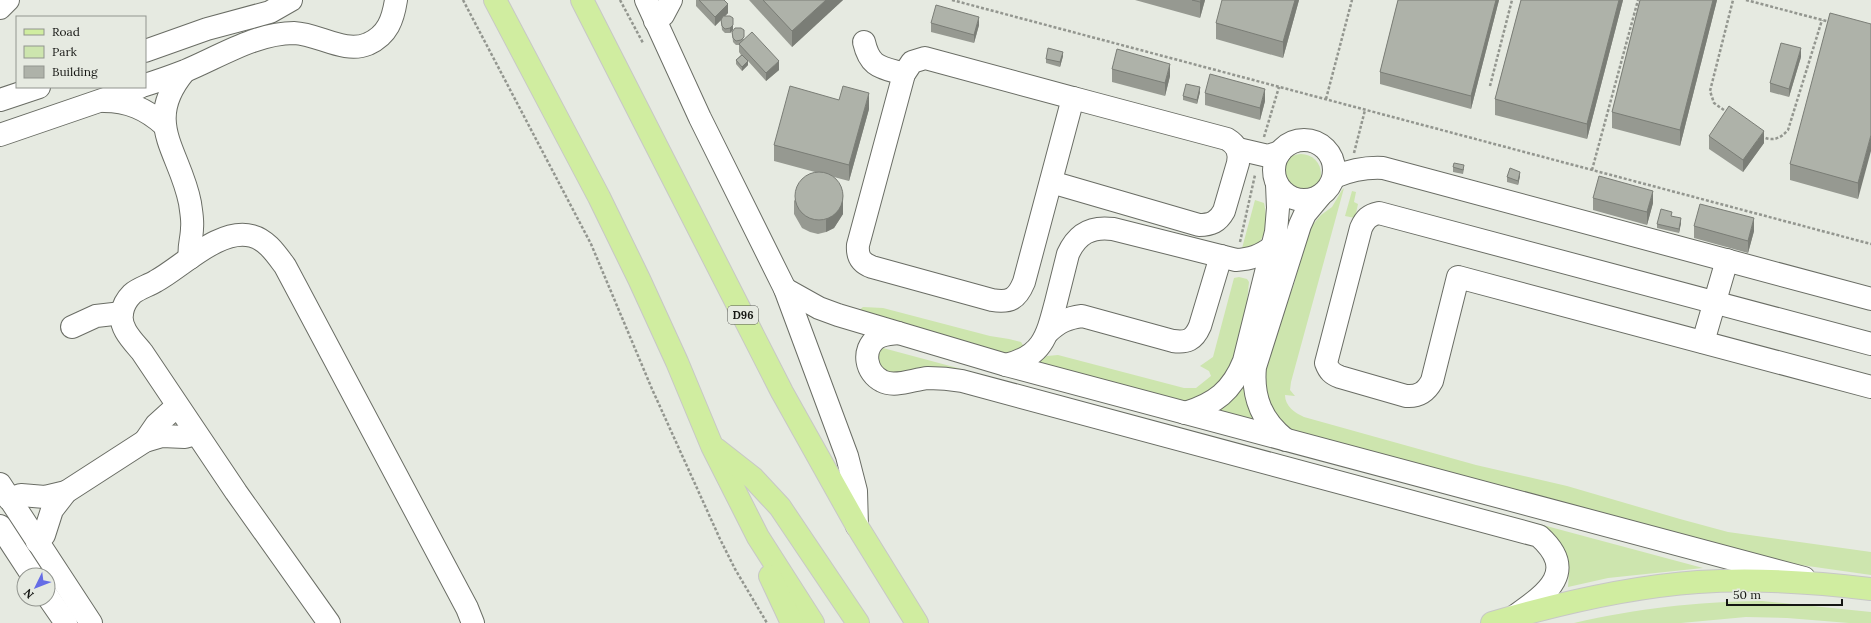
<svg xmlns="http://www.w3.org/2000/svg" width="1871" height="623" viewBox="0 0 1871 623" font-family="Lora,serif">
<rect width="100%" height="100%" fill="#e6eae1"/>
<g fill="#cde5ae">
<circle cx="1301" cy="174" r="20"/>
<path d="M1344,188L1291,382L1290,390L1295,396L1285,395C1285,406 1295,413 1304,417L1476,465L1567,486L1680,519L1728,532L1871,552V575L1766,560L1296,441L1271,421L1260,376L1294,284L1309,229L1321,215L1332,207L1342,190Z"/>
<path d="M1352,191L1356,192L1354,202L1358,204L1355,218L1345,216Z"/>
<path d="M1255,200L1264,203C1267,216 1268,236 1256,245C1251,248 1245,250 1241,252Z"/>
<path d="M1287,221H1291L1247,391C1248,408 1254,418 1263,433L1209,416C1223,409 1231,402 1240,389Z"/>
<path d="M1239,277L1247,279L1249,282L1244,331L1235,373L1191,408L1038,363L1047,356L1058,355L1184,388H1196L1211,376L1209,371L1200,366L1213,357L1234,278Z"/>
<path d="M863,307L883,308L990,336L1009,339L1021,342L1026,350L1017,359L858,311Z"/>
<path d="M883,348L1703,568L1608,578L1568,587C1570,563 1568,553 1550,536L905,378L878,370V353Z"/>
<path d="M1762,601L1871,612V623H1849L1787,618L1746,617L1681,623H1574C1639,608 1695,602 1762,601Z"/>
</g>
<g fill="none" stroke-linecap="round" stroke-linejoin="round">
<defs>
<g id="minor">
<path d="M646,0L700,118L785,289L847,456L856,491L857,526"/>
<path d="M0,8L8,0"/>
<path d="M655,21L663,15L671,0"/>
<path d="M864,42C870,68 881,67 904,74"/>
<path d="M145,51L207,29L270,12L291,0"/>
<path d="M925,58L1073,98L1024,282C1017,299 1010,303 992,300L872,267C861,263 857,257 858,245L904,74L912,62Z"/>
<path d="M184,72C142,123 180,151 190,203C191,211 193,220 192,228C192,239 188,247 190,258"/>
<path d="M145,85C158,81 172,76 185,71C219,57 256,33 294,33C319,34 344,54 368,44C388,35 393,19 396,0"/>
<path d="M0,100L39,87"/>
<path d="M104,101C128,101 146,109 164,125"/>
<path d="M0,135L140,87"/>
<circle cx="1304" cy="170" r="30"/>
<path d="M1238,149L1268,156L1280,152"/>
<path d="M1334,177C1351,170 1365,167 1383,168L1871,299"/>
<path d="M1051,182L1199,225C1211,225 1218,222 1224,211L1238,163C1240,152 1237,145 1227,139L1073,98"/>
<path d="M785,289L819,308L838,315L1006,365L1804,578"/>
<path d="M72,327L96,316L122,313"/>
<path d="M1048,332C1059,322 1067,318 1082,316L1173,341C1187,343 1194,340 1200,326L1221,256"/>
<path d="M898,333C891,334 883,334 877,338C861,350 866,373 882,381C895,388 914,379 928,378C939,378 951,379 962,381L1539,536C1579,572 1546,594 1515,616"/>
<path d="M1703,342L1727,260"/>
<path d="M1871,344L1379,213C1369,215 1365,219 1361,228L1326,363C1329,371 1332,374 1340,377L1406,396C1419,397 1426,392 1432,381L1458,277L1871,387"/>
<path d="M1006,365C1043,356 1047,336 1056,302C1060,286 1064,270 1068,254C1077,234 1091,226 1113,229L1236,260C1251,259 1260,256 1272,247"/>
<path d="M1185,413C1215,404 1232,391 1244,361L1276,232L1278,208L1277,184"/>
<path d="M1286,440C1262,421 1252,398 1255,367L1300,225L1305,214L1320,196"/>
<path d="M145,441L156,425L177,406"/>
<path d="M0,484L91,623"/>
<path d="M9,499L21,495L45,497L66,492"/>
<path d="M0,526L32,575"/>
<path d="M37,542L44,535L52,510L66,492L145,441L162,436L185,437L196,434"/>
<path d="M48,597L66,623"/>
<path d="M329,623L236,492L142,352C133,341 119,328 122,313C123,306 127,299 132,294C139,288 148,286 156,281C182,267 220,227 252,236C267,240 276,254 285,266L467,608L473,623"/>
</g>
<g id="major">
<path d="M495,0L599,197L639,279L677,362L712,446L758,537L813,623"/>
<path d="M582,0L782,392L857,526L917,623"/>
<path d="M716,449L753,478L780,507L858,623"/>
<path d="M770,576L792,623"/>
<path d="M1492,623C1560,603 1628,587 1698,582C1756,578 1814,582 1871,589"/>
</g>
</defs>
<use href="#minor" stroke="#6a6d65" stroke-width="24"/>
<use href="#major" stroke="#c7c7c6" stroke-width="24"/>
<g stroke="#93968f" stroke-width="2.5" stroke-dasharray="3 2" stroke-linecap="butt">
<path d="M463,0L591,244L652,389L720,539L735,569L767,623"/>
<path d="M620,0L643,43"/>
<path d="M952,0L1871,244"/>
<path d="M1746,0L1830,22"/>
<path d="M1490,86L1512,0"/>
<path d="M1326,99L1352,0"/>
<path d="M1728,113L1714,103L1710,91L1733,0"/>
<path d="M1761,136C1772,142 1780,139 1788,130L1822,20"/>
<path d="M1264,137L1279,87"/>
<path d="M1354,153L1365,110"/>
<path d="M1592,170L1638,0"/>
<path d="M1240,242L1255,175"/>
</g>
<use href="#minor" stroke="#fff" stroke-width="22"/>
<use href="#major" stroke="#d0eda0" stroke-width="22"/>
</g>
<g fill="#969991">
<path d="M696,0H724L728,13L725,16L733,30L730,33H725L722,30L721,20L715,26L696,6Z"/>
<path d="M749,0H843L792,47Z"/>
<path d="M1135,0H1205L1200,18Z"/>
<path d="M1299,0L1283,58L1216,39V23Z"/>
<path d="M1398,0H1499L1471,109L1380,84V72Z"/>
<path d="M1521,0H1623L1587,139L1495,115V99Z"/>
<path d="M1640,0H1717L1680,146L1612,128V112Z"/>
<path d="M931,23L979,25L974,43L931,32Z"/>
<path d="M1871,24L1858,199L1790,180V164Z"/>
<path d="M732,32L744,39L779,70L766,81L748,61V65L742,71L736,64V60L741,55L739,52V45H736L733,42Z"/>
<path d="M1063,56L1060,67L1046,63V59Z"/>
<path d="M1801,57L1789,97L1770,92V83Z"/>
<path d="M1112,69L1170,76L1165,96L1112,82Z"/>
<path d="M1200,92L1197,104L1183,100V96Z"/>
<path d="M1205,93L1265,101L1260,120L1205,105Z"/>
<path d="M869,109L849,181L830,176L843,206V214L834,228L826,232L818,234L810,232L802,228L794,214V201L815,172L774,161V145Z"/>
<path d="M1709,136L1764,143L1743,172L1709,149Z"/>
<path d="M1453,167L1464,169L1463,174L1453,172Z"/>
<path d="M1520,176L1518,185L1507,182V177Z"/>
<path d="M1593,198L1653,203L1647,225L1593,210Z"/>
<path d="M1672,216L1681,223L1679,233L1657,228V224Z"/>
<path d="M1694,226L1754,231L1748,253L1694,238Z"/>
</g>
<g fill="#7a7d76">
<path d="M826,0H843L792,47V31Z"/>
<path d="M1201,0H1205L1200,18V2Z"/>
<path d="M1295,0H1299L1283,58V42Z"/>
<path d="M1496,0H1499L1471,109V96Z"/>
<path d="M1619,0H1623L1587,139V124Z"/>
<path d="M1713,0H1717L1680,146V130Z"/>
<path d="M728,4V13L715,26V17Z"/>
<path d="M979,17V25L974,43V35Z"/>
<path d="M733,25V30L730,33V28Z"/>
<path d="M1801,48V57L1789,97V89Z"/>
<path d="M1063,52V56L1060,67V62Z"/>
<path d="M748,61V65L742,71V67Z"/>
<path d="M779,61V70L766,81V73Z"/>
<path d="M1170,64V76L1165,96V83Z"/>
<path d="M1200,87V92L1197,104V100Z"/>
<path d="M1265,89V101L1260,120V108Z"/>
<path d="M869,93V109L849,181V165Z"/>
<path d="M1764,131V143L1743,172V160Z"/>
<path d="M1871,135V151L1858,199V183Z"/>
<path d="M1520,172V176L1518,185V181Z"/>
<path d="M1653,191V203L1647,225V212Z"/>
<path d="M843,194V214L834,228L826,232V220Z"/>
<path d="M1681,218V223L1679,233V229Z"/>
<path d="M1754,218V231L1748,253V241Z"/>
</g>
<g fill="#aeb2a9" stroke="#7a7d76">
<path d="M699,0H724L728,4L715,17Z"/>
<path d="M763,0H826L792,31Z"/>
<path d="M1192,0H1201L1200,2Z"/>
<path d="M1222,0H1295L1283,42L1216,23Z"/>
<path d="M1398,0H1496L1471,96L1380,72Z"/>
<path d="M1521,0H1619L1587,124L1495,99Z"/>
<path d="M1640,0H1713L1680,130L1612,112Z"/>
<path d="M936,5L979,17L974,35L931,23Z"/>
<path d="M1830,13L1871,24V135L1858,183L1790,164Z"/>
<path d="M723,16H730L733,18V25L730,28L725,29L722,26L721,20Z"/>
<path d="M735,28H741L744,30V37L741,40L736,41L733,38L732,32Z"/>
<path d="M752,32L779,61L766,73L739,44Z"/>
<path d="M1781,43L1801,48L1789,89L1770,83Z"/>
<path d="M1048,48L1063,52L1060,62L1046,59Z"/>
<path d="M1117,49L1170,64L1165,83L1112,69Z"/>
<path d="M742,55L748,61L742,67L736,60Z"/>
<path d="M1210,74L1265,89L1260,108L1205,93Z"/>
<path d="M1186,84L1200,87L1197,100L1183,96Z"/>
<path d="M790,86L839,100L843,86L869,93L849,165L774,145Z"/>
<path d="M1729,106L1764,131L1743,160L1709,136Z"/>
<path d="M1454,163L1464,165L1463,170L1453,167Z"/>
<path d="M1510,168L1520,172L1518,181L1507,177Z"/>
<circle cx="819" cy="196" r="24"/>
<path d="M1599,176L1653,191L1647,212L1593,198Z"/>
<path d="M1700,204L1754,218L1748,241L1694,226Z"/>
<path d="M1661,209L1672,212L1671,216L1681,218L1679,229L1657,224Z"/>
</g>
<g text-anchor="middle" stroke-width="3" stroke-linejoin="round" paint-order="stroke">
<rect fill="#e6eae1" stroke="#545651" stroke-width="1" x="728" y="306" width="30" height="18" rx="3"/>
<g font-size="11" font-weight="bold" fill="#151613">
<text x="743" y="319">D96</text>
</g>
</g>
<rect x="16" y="16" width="130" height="72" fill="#e6eae1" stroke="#92958f"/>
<rect x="24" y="29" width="20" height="6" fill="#d0eda0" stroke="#92958f"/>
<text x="52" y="36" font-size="12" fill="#151613">Road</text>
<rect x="24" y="46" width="20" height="12" fill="#cde5ae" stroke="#92958f"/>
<text x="52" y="56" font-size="12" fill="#151613">Park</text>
<rect x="24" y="66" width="20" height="12" fill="#aeb2a9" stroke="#92958f"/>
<text x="52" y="76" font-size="12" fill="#151613">Building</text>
<g transform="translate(36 587) rotate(227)"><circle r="19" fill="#e6eae1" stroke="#92958f"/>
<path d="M0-3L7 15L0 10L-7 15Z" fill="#666de6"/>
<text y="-6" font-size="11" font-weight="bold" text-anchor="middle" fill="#151613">N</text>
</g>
<path d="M1727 599v6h115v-6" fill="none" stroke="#151613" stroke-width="2"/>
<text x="1733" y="599" font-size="12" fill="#151613" stroke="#e6eae1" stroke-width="3" paint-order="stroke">50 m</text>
</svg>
